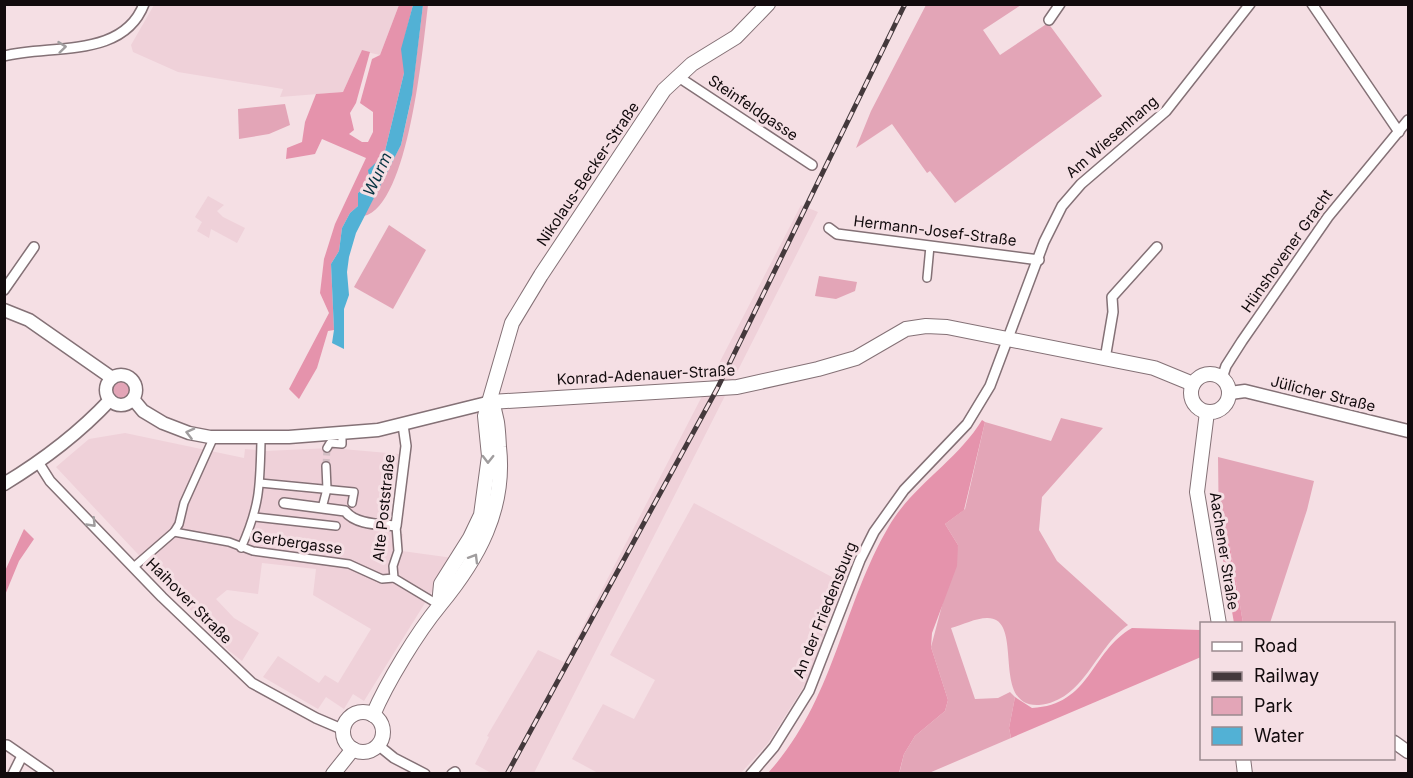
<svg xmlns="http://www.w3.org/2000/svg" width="1413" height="778" viewBox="0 0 1413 778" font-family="Inter,sans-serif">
<rect width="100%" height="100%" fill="#f5dfe4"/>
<g fill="#efd1d9">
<path d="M154,5H399L380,55L362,51L343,92L280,97L283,89L178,72L133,52L131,45Z"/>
<path d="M208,196L224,205L217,211L223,217L245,228L237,243L211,229L209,238L197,231L202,222L195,217Z"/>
<path d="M801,205L818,212L534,773H491L475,764L489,737L487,736L538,650L564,662L567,657Z"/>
<path d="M125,433L244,458L245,449L265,451L331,448L399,454L385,531L403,534L402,551L453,558L364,701L353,694L344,709L326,697L318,709L263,677L278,656L319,683L325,675L338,683L371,629L313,595L316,569L262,563L258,594L227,590L216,599L234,618L259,633L242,661L228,650L56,467L89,439Z"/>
<path d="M694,503L843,583L806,683L768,743L741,773H598L572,759L603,704L634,719L655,680L610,655Z"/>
</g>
<g fill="#e3a5b7">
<path d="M423,5H428C423,45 409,206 364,216L401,145L411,100Z"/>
<path d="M926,5H1021L983,30L1000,55L1048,23L1102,96L955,203L930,171L927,173L892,124L856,148L871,111Z"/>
<path d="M285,104L290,125L269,134L239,139L238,109Z"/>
<path d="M389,225L426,250L393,309L354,287Z"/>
<path d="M819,276L857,282L855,291L836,299L815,296Z"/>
<circle cx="121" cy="391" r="9"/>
<path d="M1061,418L1103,428L1042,497L1039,530L1057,561L1128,625C1095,648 1084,701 1039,705C989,708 1026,617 987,618C976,618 962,625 951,628L975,699L998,698L1010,692L1015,697L1009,728L1011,738L929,773L899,774L904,754L915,736L945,711L948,700L931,647L958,545L945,524L965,509L985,422L1051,441Z"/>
<path d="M1218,457L1314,481L1307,510L1270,623H1243L1229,540L1219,536Z"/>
</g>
<g fill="#e593ac">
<path d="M399,5H413L404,40V73L384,155L368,174V186L358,193V206L350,213L342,228L339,251L331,264L334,330L328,331L317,368L299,399L289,389L329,313L320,293L324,259L335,224L366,158L322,139L315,154L286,159L287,148L302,142L305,122L316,94L343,92L362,50L370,52L356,103L350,113L354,130L349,134L362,142H368L373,132V112L360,103L372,59L380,55Z"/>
<path d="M982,420L985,422L964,510L945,524L958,545L957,566L932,633L931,647L948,700L945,711L915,736L904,754L899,773H768C835,699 841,608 889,526C913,485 958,460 982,420Z"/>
<path d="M24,529L34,539L19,561L5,595V571Z"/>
<path d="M1219,536L1229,540L1243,623H1234Z"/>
<path d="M1132,628L1201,630V657L1011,738L1009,728L1015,697L1032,708C1091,705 1090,652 1132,628Z"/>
</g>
<path fill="#52b1d5" d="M413,5H423L412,95L401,145L356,233L349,257L347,272L349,295L344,309V349L332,343L334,330L331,264L339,251L342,228L350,213L358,206V193L370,183L368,170L384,155L404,73L401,49Z"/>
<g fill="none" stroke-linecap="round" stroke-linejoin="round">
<path stroke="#d3bfc4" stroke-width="7" stroke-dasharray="7 3.5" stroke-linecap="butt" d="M326,466L327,448"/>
<defs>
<g id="pedestrian">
<path d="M927,278L930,246"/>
<path d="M327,448L330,443L342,444V439"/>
<path d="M260,483L354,492L352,503"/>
<path d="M322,508L327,489L326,466"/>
<path d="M255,517L336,526"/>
<path d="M396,526L398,551L393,566L394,578L439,605"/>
<path d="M174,532L229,542L253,551L349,564L382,579L394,578"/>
<path d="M241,548C260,506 260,486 261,441"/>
<path d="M136,565L174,532L179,524L184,503L212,441"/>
</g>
<g id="minor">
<path d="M1312,4L1399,132"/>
<path d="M1049,20L1060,4"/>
<path d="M4,56C51,44 123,59 144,4"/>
<path d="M677,76L812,165"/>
<path d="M829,228L837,234L1039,260"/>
<path d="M4,290L34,247"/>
<path d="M1105,359L1113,312L1112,297L1157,247"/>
<path d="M1222,378L1226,366L1242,341L1328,217L1408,120"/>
<path d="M38,462L50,481L162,597L252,683L316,718L344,730"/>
<path d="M284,503L345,511C356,525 379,524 396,526L406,446L403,425"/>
<path d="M7,745L49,774"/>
<path d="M378,745L394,758L425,774"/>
<path d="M13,774L22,756"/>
<path d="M452,774L455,772"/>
<path d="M751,774L774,747L809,691L860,560L874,532L904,490L967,424L990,386L1044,242L1062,206L1081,184L1166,111L1250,4"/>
</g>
<g id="tertiary">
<path d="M4,310L29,320L112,378"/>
<circle cx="121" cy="390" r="15"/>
<path d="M1230,393L1245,391L1408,431"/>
<path d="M133,399L143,411L163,423L189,433L210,437H289L378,430L491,402"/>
<path d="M4,484C42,461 80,432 110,400"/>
<path d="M1394,742L1408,752"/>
</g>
<g id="secondary">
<circle cx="1210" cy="393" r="19"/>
<path d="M491,402L737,387L818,369L856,358L906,329L926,326L947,327L1154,368L1193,384"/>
<path d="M1207,412L1197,492L1219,624"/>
<path d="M439,605L441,584L470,538L481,515L489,456L485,416L512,323L541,275L664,90L692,64L736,37L768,4"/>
<circle cx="363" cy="732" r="20"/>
<path d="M373,715C387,682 417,633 440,605C478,559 506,509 499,447C498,431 498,417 491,402"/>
<path d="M1243,758L1245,774"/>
<path d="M333,774L353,749"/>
</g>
</defs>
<use href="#pedestrian" stroke="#847176" stroke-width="10"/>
<use href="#minor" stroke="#847176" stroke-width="12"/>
<use href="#tertiary" stroke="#847176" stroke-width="15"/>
<use href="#secondary" stroke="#847176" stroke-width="16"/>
<use href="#pedestrian" stroke="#fff" stroke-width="7"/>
<use href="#minor" stroke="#fff" stroke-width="9"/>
<use href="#tertiary" stroke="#fff" stroke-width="12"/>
<use href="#secondary" stroke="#fff" stroke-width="14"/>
<defs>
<path id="rail" d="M507,774L717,389L905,4"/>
</defs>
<use href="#rail" stroke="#44393c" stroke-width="5"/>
<use href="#rail" stroke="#f5dfe4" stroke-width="3" stroke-dasharray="9" stroke-linecap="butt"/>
</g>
<defs><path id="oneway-chevron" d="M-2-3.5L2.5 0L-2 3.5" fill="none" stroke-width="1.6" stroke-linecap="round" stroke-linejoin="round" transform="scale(1.5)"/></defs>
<g stroke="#a09d9e">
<use href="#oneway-chevron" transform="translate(62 47) rotate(-6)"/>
<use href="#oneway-chevron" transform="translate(190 433) rotate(-166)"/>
<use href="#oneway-chevron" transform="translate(488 459) rotate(91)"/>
<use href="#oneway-chevron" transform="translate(92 523) rotate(46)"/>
<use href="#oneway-chevron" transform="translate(474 558) rotate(-59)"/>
</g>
<g text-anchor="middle" stroke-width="6" stroke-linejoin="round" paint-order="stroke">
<g font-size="15" fill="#120b0d" stroke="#f5dfe4">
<text transform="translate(753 108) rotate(34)" y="5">Steinfeldgasse</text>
<text transform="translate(1112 137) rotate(-41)" y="5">Am Wiesenhang</text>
<text transform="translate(588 174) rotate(-56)" y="5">Nikolaus-Becker-Straße</text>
<text transform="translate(935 231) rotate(7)" y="5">Hermann-Josef-Straße</text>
<text transform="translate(1287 251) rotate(-55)" y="5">Hünshovener Gracht</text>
<text transform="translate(646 375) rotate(-3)" y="5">Konrad-Adenauer-Straße</text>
<text transform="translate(1323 394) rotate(14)" y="5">Jülicher Straße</text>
<text transform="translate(384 508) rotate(-84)" y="5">Alte Poststraße</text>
<text transform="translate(297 543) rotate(8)" y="5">Gerbergasse</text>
<text transform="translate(1224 551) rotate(81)" y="5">Aachener Straße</text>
<text transform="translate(189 601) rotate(45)" y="5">Haihover Straße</text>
<text transform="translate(825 610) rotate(-68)" y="5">An der Friedensburg</text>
</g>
<g font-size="16" font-style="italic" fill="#053341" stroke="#f5dfe4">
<text transform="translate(377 174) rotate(-65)" y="6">Wurm</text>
</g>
</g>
<rect width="1413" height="778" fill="none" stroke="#120b0d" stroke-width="12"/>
<rect x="1200" y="622" width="195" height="138" fill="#f5dfe4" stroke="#9a8a8e" stroke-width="1.5"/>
<rect x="1212" y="642" width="30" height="9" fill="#ffffff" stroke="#9a8a8e" stroke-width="1.5"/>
<text x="1254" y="652" font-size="18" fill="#120b0d">Road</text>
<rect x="1212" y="672" width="30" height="9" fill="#44393c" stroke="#9a8a8e" stroke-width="1.5"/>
<text x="1254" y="682" font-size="18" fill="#120b0d">Railway</text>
<rect x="1212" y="697" width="30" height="18" fill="#e3a5b7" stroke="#9a8a8e" stroke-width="1.5"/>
<text x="1254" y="712" font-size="18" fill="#120b0d">Park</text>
<rect x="1212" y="727" width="30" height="18" fill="#52b1d5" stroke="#9a8a8e" stroke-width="1.5"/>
<text x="1254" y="742" font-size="18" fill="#120b0d">Water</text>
</svg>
